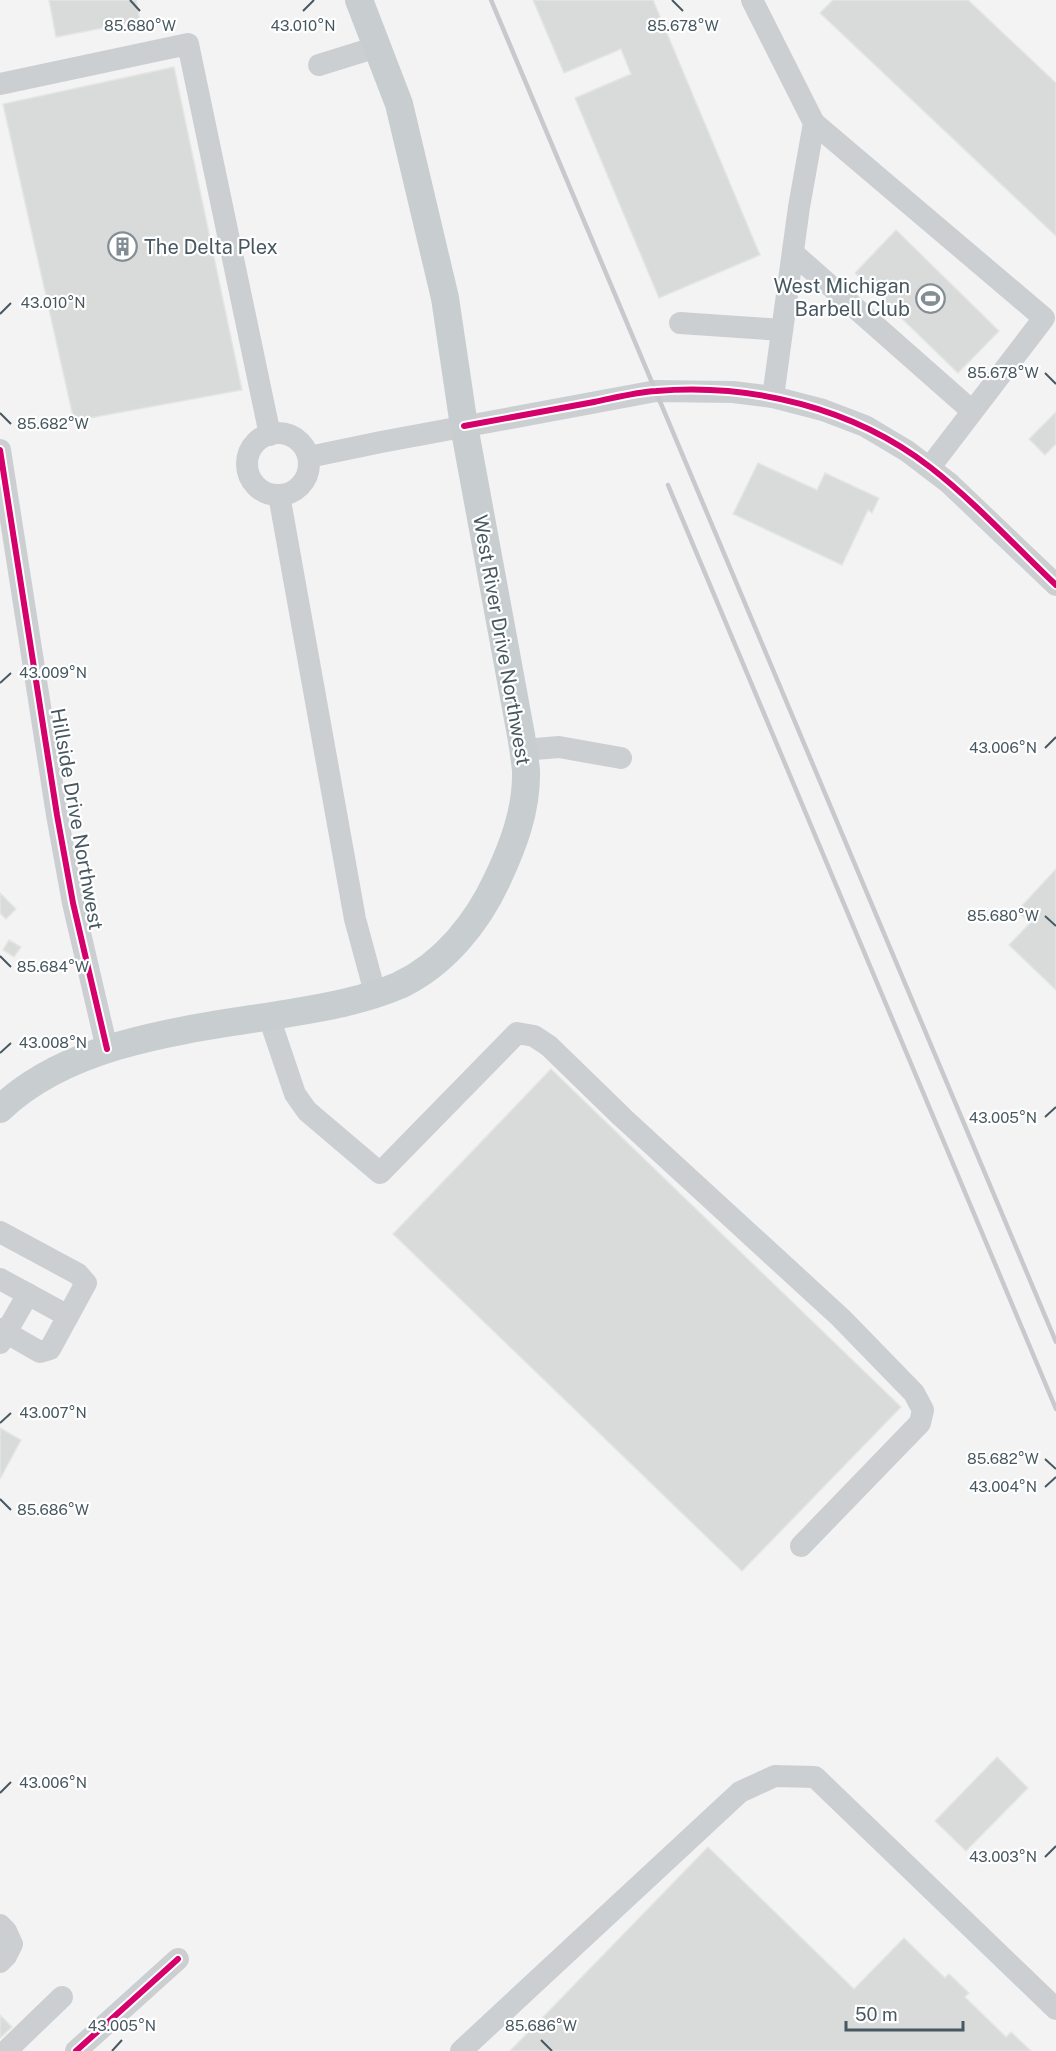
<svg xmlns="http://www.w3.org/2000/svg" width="1056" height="2051" viewBox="0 0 1056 2051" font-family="'Public Sans',sans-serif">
<rect width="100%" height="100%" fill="#f3f3f3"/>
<g fill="#d9dbdb" stroke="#e4e5e5" stroke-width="1.5">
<path d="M49,0H136L140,21L56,37Z"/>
<path d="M533,0H653L760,255L659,298L575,98L631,74L621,49L564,73Z"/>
<path d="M833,0H968L1056,83V236L820,13Z"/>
<path d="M174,67L242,390L74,421L3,104Z"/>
<path d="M896,230L999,331L958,373L855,273Z"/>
<path d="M1056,412V444L1045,455L1029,439Z"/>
<path d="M758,463L817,490L825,473L879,498L872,513L868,510L842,565L733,514Z"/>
<path d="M1056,869V990L1009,945L1030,923L1017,911Z"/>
<path d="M0,893L16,909L6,919L0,913Z"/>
<path d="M9,940L21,947L14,957L3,950Z"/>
<path d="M551,1069L901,1407L742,1571L393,1234Z"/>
<path d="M0,1428L21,1440L0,1479Z"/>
<path d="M997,1757L1028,1788L966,1851L935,1821Z"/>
<path d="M708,1847L854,1989L904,1938L945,1978L949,1974L969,1993L965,1997L1006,2037L1011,2032L1031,2051H510Z"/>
<path d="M0,2015L12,2027L0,2038Z"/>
</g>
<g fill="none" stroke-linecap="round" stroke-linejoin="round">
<g stroke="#cccfd2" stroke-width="22">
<path d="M752,0L814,123L799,207L773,397"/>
<path d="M319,65L377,47"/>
<path d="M0,84L188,44L270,435"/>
<path d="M814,123L1044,318L930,467"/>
<path d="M793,253L972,411"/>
<path d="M680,323L782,330"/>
<circle cx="278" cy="464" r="31"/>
<path d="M0,450L57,815L73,903L107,1049"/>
<path d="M309,457L381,442L656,391L733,392L773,397L823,410L865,426L907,451L949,483L1056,585"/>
<path d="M279,495L355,919L375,993"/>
<path d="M523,750L559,747L621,758"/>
<path d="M269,1017L295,1094L307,1111L380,1173L517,1033L534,1036L549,1046L622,1117L841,1318L914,1393L923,1410L920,1423L801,1546"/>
<path d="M0,1232L78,1274L86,1283L50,1349L40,1352L0,1329"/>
<path d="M0,1279L68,1316"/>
<path d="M0,1343L28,1294"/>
<path d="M0,1925L6,1931L12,1944L6,1956L0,1962"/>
<path d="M6,2051L62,1997"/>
<path d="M76,2051L178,1959"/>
<path d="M461,2051L740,1792L775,1776L815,1777L1056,2009"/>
</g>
<path stroke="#c8ced0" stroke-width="28" d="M0,1109C73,1039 194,1029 290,1013C327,1007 365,1000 400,985C444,964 477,923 497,880C513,846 527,810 526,771C525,759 523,747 521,735L464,426L445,298L399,104L359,0"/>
<g stroke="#c7c9cc" stroke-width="4.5">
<path d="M491,0L1056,1342"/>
<path d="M668,485L1056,1409"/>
</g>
<defs>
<g id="cycleway">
<path d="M464,426C507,418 551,410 594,402C614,398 636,392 656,391C752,383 854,408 930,467C975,502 1015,546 1056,585"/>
<path d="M0,450L57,815L73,903L107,1049"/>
<path d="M76,2051L178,1959"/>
</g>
</defs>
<use href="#cycleway" stroke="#fff" stroke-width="10"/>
<use href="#cycleway" stroke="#d6006c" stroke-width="6"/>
</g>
<path fill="none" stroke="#475861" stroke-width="2" d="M130,0L140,11M672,0L683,11M303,11L314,0M0,314L11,303M1045,373L1056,384M0,413L11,424M0,683L11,673M1045,748L1056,737M1045,916L1056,926M0,956L11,967M0,1053L11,1043M1045,1117L1056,1107M0,1423L11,1413M1045,1459L1056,1469M1045,1487L1056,1477M0,1499L11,1510M0,1793L11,1782M1045,1857L1056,1846M541,2040L552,2051M112,2051L122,2040"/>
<defs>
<symbol id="building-ring" viewBox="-11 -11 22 22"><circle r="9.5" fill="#fff" stroke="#838e94" stroke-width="1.5"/><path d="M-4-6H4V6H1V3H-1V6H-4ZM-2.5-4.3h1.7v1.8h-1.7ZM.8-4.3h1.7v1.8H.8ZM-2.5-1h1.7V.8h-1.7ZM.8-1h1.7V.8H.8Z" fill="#838e94"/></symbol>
<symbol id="stadium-ring" viewBox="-11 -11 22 22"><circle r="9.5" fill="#fff" stroke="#838e94" stroke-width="1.5"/><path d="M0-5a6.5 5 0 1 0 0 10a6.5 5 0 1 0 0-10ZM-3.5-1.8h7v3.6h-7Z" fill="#838e94"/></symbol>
</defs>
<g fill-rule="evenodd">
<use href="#building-ring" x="106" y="230" width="33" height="33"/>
<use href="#stadium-ring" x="914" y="282" width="33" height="33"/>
</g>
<g text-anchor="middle" stroke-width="4.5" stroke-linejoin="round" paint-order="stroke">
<g font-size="20" fill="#475861" stroke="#fff" text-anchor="start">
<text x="144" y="254">The Delta Plex</text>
<text x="910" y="293" text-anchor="end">West Michigan<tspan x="910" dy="23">Barbell Club</tspan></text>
</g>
<g font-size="20" fill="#475861" stroke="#fff">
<text transform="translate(502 640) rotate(80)" y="7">West River Drive Northwest</text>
<text transform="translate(77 819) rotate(80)" y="7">Hillside Drive Northwest</text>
</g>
</g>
<g font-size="15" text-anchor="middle" fill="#475861" stroke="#fff" stroke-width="4.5" stroke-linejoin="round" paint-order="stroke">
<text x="140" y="31">85.680°W</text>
<text x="303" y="31">43.010°N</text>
<text x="683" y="31">85.678°W</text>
<text x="53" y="308">43.010°N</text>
<text x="1003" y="378">85.678°W</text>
<text x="53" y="429">85.682°W</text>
<text x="53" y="678">43.009°N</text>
<text x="1003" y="753">43.006°N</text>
<text x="1003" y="921">85.680°W</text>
<text x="53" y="972">85.684°W</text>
<text x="53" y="1048">43.008°N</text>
<text x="1003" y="1123">43.005°N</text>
<text x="53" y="1418">43.007°N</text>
<text x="1003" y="1464">85.682°W</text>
<text x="1003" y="1492">43.004°N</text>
<text x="53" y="1515">85.686°W</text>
<text x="53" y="1788">43.006°N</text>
<text x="1003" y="1862">43.003°N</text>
<text x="122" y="2031">43.005°N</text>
<text x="541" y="2031">85.686°W</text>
</g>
<path d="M846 2021v9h117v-9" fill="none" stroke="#475861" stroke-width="3"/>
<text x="855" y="2021" font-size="18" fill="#475861" stroke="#ffffff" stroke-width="4.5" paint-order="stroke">50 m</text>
</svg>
